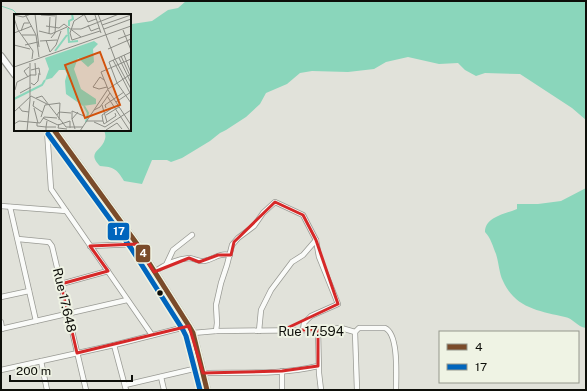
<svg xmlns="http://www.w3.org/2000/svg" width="587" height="391" viewBox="0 0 587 391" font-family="'Public Sans',sans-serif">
<rect width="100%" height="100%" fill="#e1e2da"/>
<g fill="#8ad6bb">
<path d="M186,1H586V120L572,108L520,74L485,73L476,76L465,70L458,63L439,64L408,57L386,62L374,69L348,72L312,71L300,73L287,84L266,93L260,104L246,117L226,130L220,133L210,141L182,158L171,162L167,160H152L142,184L124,181C117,169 114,167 100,166C86,152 102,151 105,139C106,136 105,133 104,130H130V59L132,51V46L130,43V26L132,24L152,21L168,10L178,8Z"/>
<path d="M586,188V328C577,327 573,318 565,317C539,311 515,308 503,281C499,273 499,263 496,254C493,247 491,238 485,232C485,217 505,214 517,209V204H538L561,201Z"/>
</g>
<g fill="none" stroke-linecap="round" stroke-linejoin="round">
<path stroke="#8ad6bb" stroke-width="1" d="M1,6L13,10L18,15"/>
<defs>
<g id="minor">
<path d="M47,130L51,189L152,335"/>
<path d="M1,206L66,211"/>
<path d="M10,207L36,321"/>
<path d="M18,239L49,242L52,246L86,390"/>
<path d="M90,246L137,244"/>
<path d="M166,265L173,250L192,235"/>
<path d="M154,272C164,265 177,259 189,258C194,258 198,262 204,261C215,259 217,253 230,255"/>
<path d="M61,284L108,271"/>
<path d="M1,297L29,291"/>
<path d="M1,322L2,329"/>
<path d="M1,329L127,300"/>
<path d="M318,330L319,373L321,390"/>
<path d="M216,331L217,323L216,305L221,283L227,265L232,245L238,238L254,226L263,213L275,202L303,215L316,240L319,257L338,304L311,316L304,323L303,330"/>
<path d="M259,331L261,310L271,290L292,262L303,255L316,240"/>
<path d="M355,332L357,390"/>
<path d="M193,333L216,331L318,330L341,328L355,332L359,328H385C399,334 396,376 396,390"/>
<path d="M114,345L126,390"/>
<path d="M41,361L47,390"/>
<path d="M1,370L114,345L189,326"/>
<path d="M282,371V390"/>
<path d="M203,373C241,372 281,375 318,366"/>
<path d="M161,377L164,390"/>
<path d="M125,385L202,367"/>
</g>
<g id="tertiary">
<path d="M1,56L15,75"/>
<path d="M54,130L137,244L189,326L193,333L207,390"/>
</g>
</defs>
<use href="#minor" stroke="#999a94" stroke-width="6"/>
<use href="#tertiary" stroke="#999a94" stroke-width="8"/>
<use href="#minor" stroke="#fafbf9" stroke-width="4.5"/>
<use href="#tertiary" stroke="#fafbf9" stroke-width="5.5"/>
<defs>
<path id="bus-1" d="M54,130L137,244L189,326L193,333L207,390"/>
<path id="bus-2" d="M48,134L131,248L183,330L186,336L200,390"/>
</defs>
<use href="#bus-1" stroke="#eff3e4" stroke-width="8"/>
<use href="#bus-2" stroke="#eff3e4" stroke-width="8"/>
<use href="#bus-1" stroke="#7a4b2a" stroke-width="5"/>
<use href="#bus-2" stroke="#0065bd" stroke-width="5"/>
</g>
<path fill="none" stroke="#d62828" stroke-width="3" stroke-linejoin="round" d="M275,202L303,215L316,240L338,304L283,330H318V366L282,371L203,373L189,326L77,353L61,284L108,271L90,246L137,244L154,272L189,258L199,262L218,255H231L234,242Z"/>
<circle fill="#0d0e09" stroke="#eff3e4" stroke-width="1.5" cx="160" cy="293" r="3.5"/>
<g text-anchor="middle" stroke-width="4" stroke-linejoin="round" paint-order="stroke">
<g font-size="13" fill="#0d0e09" stroke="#eff3e4">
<text transform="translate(65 300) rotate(77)" y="5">Rue 17.648</text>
<text x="311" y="336">Rue 17.594</text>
</g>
</g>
<g transform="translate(14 14)">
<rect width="117" height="117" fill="#e1e2da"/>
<path d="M80,27L84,30L79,35L80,48L74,53L64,44L60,55L67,75L82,85V90L69,92L52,80L51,67L53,60L51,56H45L38,64L31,66L35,55L31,44Z" fill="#8ad6bb"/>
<path fill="none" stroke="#8ad6bb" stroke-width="2" d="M55,12V7L59,5L58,0M54,14L55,28L64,27M41,37L53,21M0,85L28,71L31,66M70,92L74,99L72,108"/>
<path fill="none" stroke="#8c8d86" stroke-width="1" d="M11,0L22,21L25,43M21,0L25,33M70,0L74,8L82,5M71,0L60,7L56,19L58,26L86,17M84,0L101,45L117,75M0,1L9,3L17,0M27,1L43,2M81,1L87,19M0,4L4,16L19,37L18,45M74,11L77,17L85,14M88,11L117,1M32,12L45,14L50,10L67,23M58,15H67L105,0M90,15L117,5M109,16L117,36M7,17L10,9H15M25,17L37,20L53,13M0,19L18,12M35,20L36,3M8,21H22M37,24L41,19L42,3M104,25L117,20M32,26L36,38M26,27L43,26M0,31L16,35M11,31L24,28M94,35L117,25M36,38L42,31L47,17M117,38L95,48L103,69L117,89M110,41L117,59M107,42L117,64M105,44L117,69M99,46L117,81M0,53L117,12M17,56L25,54L26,61M16,61H22L21,49M14,63L10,57L15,53M90,66L86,63L79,73L85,75L93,73M17,69L20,71L24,67L25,59M94,75L87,58L117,45M1,76L3,68L17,61M94,76L117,111M6,79L17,73M17,82L33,90M93,82L116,117M22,84L28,82L52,113H69M20,87L19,92L28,98M102,88L117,78M31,91L46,89L45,106M88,91L93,108M5,93L8,97L15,98M20,94L24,109M92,94L91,91L110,78M80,96L86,93L96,79M0,98L17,82M43,101L45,98L57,99M92,101L105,93M27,103L31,91M29,104L44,111L56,107V114M58,105V97L70,102M73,107H89L90,110M89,107L88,101L100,93M80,108L91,113L117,96M23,109V112L32,113L33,107M0,110L5,107L26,109L30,103L43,104M45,110L44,114L53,115M90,110L102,102L101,99M61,115L58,105L64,98M92,116L103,109L108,115M13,117L16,86V49M32,117V113H42M66,117L94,75L117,60"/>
<path fill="#d2520c" fill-opacity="0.15" stroke="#d2520c" stroke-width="2" d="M86,38L106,91L71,104L51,51Z"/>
<rect width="117" height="117" fill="none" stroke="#0d0e09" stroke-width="2"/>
</g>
<g stroke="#eff3e4" stroke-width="1.5">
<rect x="107" y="222" width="23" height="19" rx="4" fill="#0065bd"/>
<rect x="135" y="244" width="16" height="19" rx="4" fill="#7a4b2a"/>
</g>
<g font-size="11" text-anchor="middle" font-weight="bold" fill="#fff">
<text x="119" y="235">17</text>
<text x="143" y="257">4</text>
</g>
<rect width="587" height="391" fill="none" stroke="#0d0e09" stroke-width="4"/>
<rect x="439" y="331" width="140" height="52" fill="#eff3e4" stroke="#95978c"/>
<rect x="447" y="344" width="20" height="6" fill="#7a4b2a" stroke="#95978c"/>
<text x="475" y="351" font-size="12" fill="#0d0e09">4</text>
<rect x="447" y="364" width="20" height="6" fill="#0065bd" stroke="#95978c"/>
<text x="475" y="371" font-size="12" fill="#0d0e09">17</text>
<path d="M10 375v6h122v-6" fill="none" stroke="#0d0e09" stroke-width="2"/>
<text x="16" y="375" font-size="12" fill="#0d0e09" stroke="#eff3e4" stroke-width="3" paint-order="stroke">200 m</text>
</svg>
